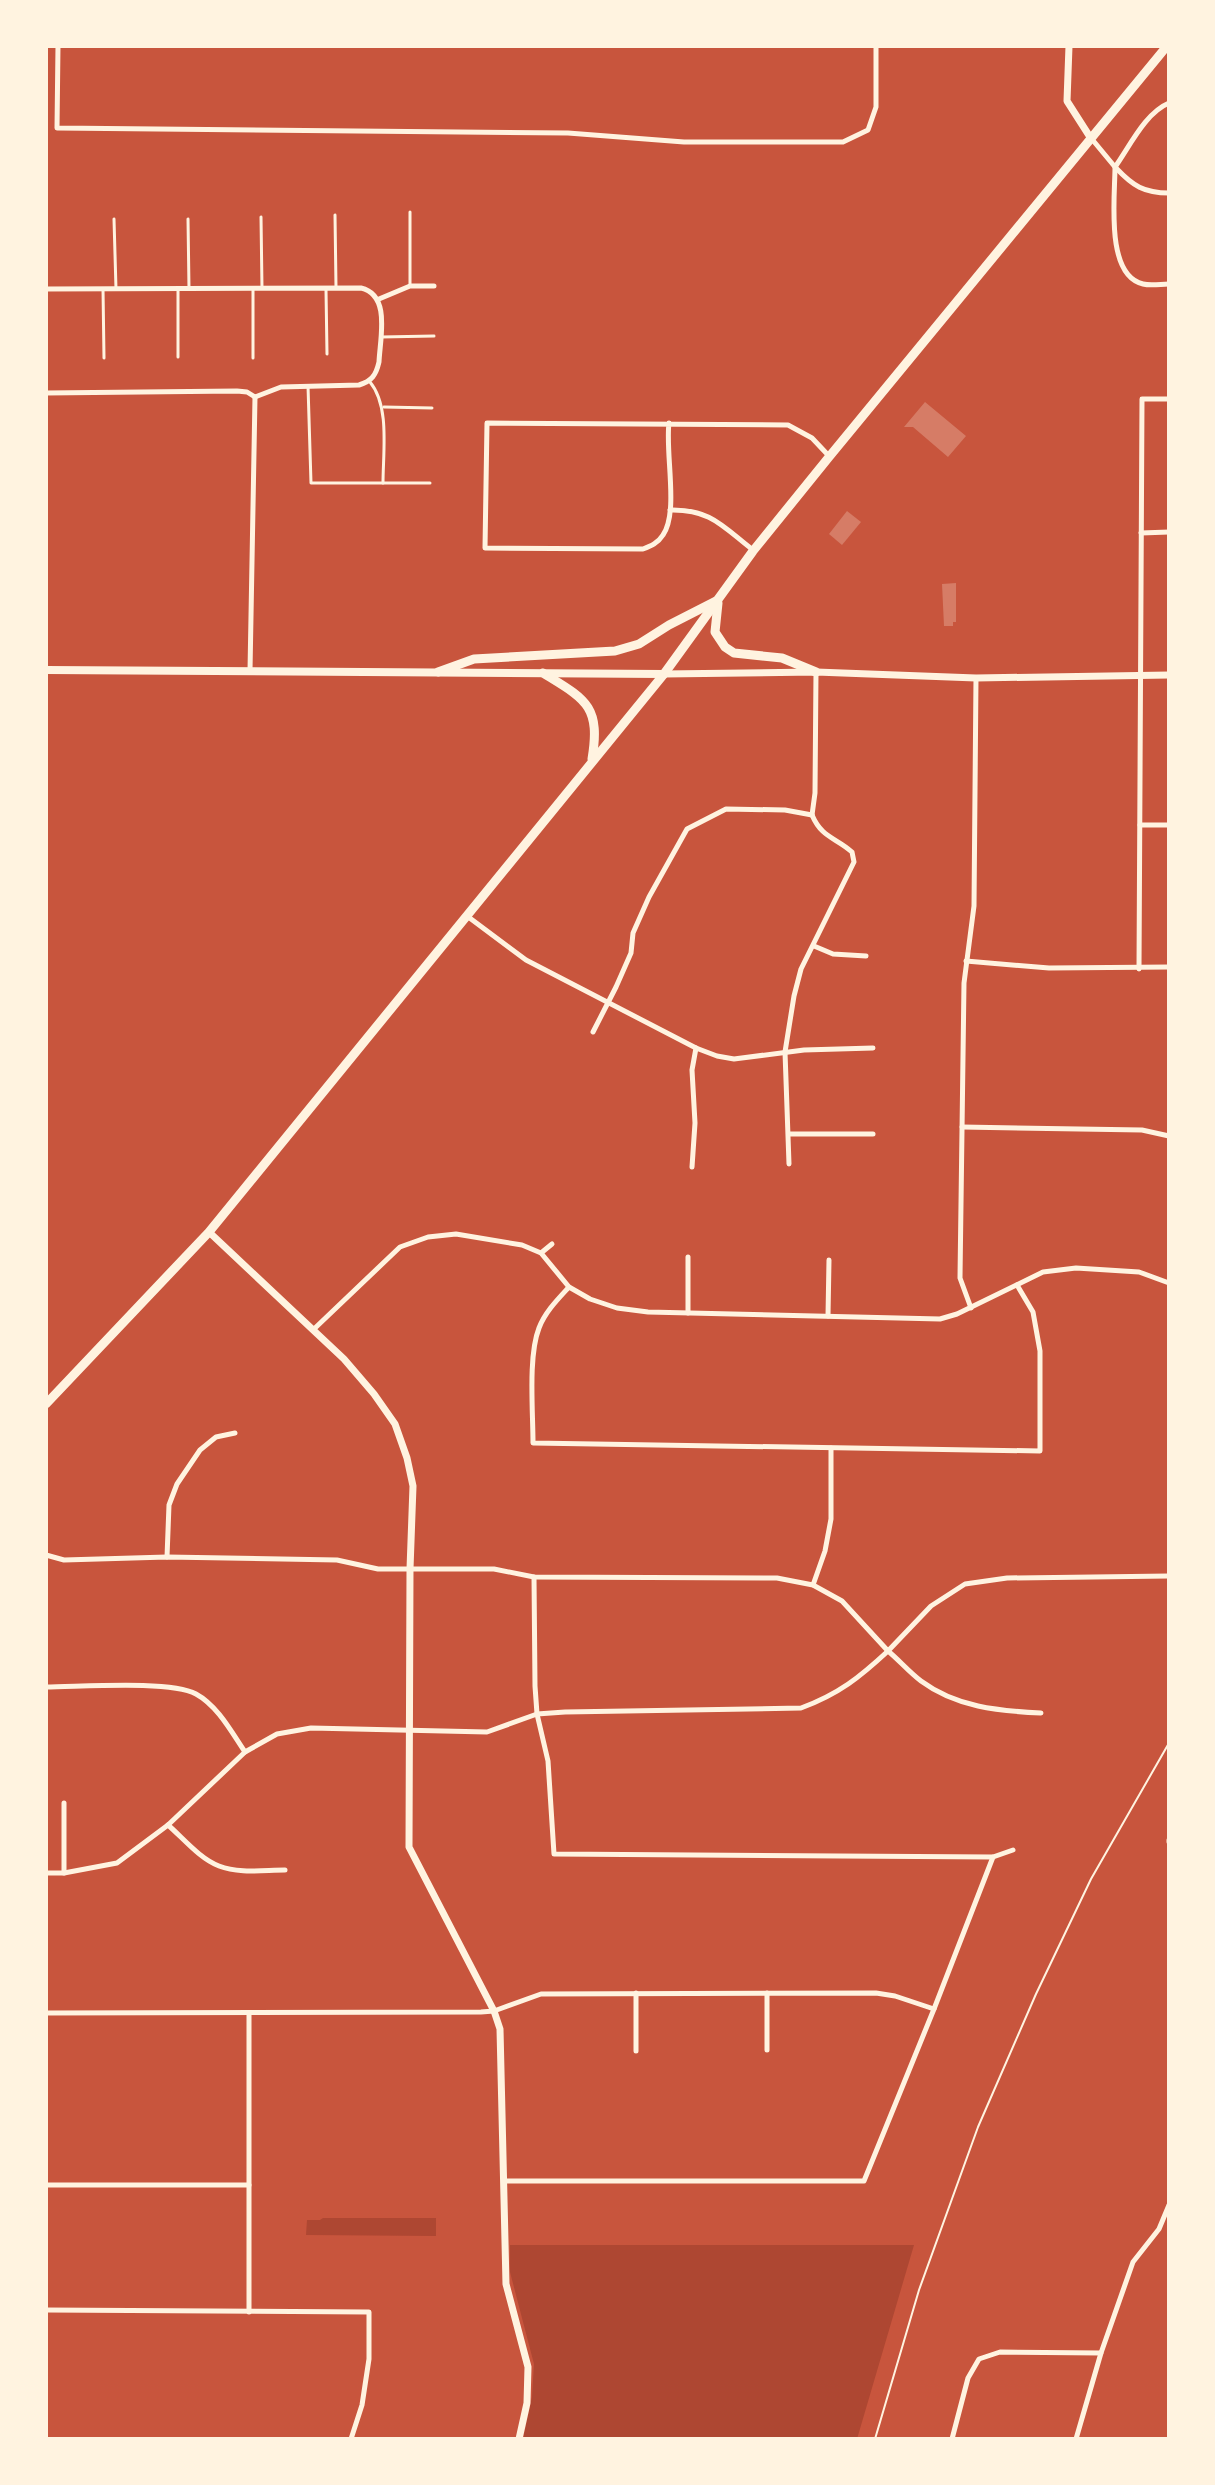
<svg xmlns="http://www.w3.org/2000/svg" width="1215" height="2485" viewBox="0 0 1215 2485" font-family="'PT Sans Narrow',sans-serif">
<rect width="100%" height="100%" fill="#c8553d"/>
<g fill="#ae4732">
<path d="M323,2218H436V2236L306,2235L307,2220H320Z"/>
<path d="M510,2245H914L857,2439H523L532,2397L534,2364L510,2272Z"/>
</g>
<g fill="#d67c66">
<path d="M925,402L966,436L948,457L913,427H904Z"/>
<path d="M847,511L861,522L842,545L829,534Z"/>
<path d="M956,583V622H953V626H944L942,584Z"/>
</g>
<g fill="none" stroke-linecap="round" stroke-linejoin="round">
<path stroke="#fff3e0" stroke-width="2" d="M875,2439L919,2290L978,2127L1036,1994L1091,1879L1169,1743"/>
<g stroke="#fff3e0" stroke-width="3">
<path d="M410,212V285"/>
<path d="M335,215L336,287"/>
<path d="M261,217L262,288"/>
<path d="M114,219L116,289"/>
<path d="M188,219L189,288"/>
<path d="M253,288V358"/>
<path d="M103,289L104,358"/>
<path d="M178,289V357"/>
<path d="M326,290L327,354"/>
<path d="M381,337L434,336"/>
<path d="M370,382C390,406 383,452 383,483"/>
<path d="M308,386L311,483H430"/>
<path d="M384,407L432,408"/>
</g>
<g stroke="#fff3e0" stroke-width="5">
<path d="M58,46L57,128L568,133L684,142H843L868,130L876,107V46"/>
<path d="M1091,138L1115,167C1130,146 1145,113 1169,103"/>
<path d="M1115,167C1115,197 1105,275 1143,284C1151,286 1161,284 1169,284"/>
<path d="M1116,168C1133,186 1144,193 1169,193"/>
<path d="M46,289L361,288C391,295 380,338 379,362C376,375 372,381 359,385L281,387L255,397"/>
<path d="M379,299L410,286H434"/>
<path d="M46,393L237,391L247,392L255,397"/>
<path d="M669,423C665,453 679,512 663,535C658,543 651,546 643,549L485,548L487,423L788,425L812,438L829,456"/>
<path d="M670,510C711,509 723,527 753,550"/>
<path d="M1141,533L1169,532"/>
<path d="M250,671L255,397"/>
<path d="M812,815L815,793L816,672"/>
<path d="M1140,825H1169"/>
<path d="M467,916L526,960L696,1048L717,1056L734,1059L804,1050L873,1048"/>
<path d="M814,946L833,954L866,956"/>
<path d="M966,961L1049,968L1169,967"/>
<path d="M1139,969L1142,399H1169"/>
<path d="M593,1032L616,987L631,953L633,933L649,897L687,829L726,809L785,810L812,815"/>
<path d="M962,1127L1142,1130L1169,1136"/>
<path d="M789,1134H873"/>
<path d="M789,1164L785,1052L794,996L801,969L854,862L852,852C835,837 822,838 812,815"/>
<path d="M692,1167L695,1123L692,1070L696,1048"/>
<path d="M541,1253L552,1244"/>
<path d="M569,1287C558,1299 545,1312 539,1328C528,1356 533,1411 533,1443L1040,1451V1351L1033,1312L1017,1285"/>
<path d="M971,1308L960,1278L964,983L974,906L976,678"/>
<path d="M688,1313V1257"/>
<path d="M828,1316L829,1260"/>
<path d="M314,1329L400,1247L428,1237L456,1234L522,1245L541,1253L569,1287L590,1299L617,1308L648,1312L940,1319L957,1314L1043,1272L1076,1268L1139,1272L1169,1283"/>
<path d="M46,1555L64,1560L167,1557L337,1560L378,1569H494L534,1577L777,1578L813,1585L842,1601L888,1651L931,1606L965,1584L1007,1578L1169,1576"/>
<path d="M167,1557L169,1505L177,1484L200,1450L216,1437L235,1433"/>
<path d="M534,1577L535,1686L537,1714L548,1761L554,1854L993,1857L1013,1850"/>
<path d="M813,1585L825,1551L831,1519V1448"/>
<path d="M46,1687C80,1687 170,1680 196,1694C218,1706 232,1733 245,1752"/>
<path d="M64,1803V1873"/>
<path d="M168,1825C183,1838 200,1859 219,1866C239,1874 264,1870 285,1870"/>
<path d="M1169,1840V1842"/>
<path d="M46,1873H64L117,1863L168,1825L245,1752L277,1734L311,1728L487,1732L537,1714L565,1712L801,1708C839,1694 860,1677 888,1651C899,1660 909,1672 921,1681C956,1707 998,1711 1041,1713"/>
<path d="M636,1993V2051"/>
<path d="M767,1993V2050"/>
<path d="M46,2013L481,2012L494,2011L541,1994L876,1993L895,1996L934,2009"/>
<path d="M249,2013V2312"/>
<path d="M504,2181H864L934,2009L993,1857"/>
<path d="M46,2185H249"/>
<path d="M46,2310L369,2312V2359L362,2405L351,2439"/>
<path d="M952,2439L968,2378L979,2359L1000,2352L1101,2353"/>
<path d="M1076,2439L1101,2353L1133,2262L1159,2229L1169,2205"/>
</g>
<g stroke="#fff3e0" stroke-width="7">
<path d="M1069,46L1067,101L1090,137"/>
<path d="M664,674L816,672L976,678L1169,675"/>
<path d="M209,1232L344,1359L374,1394L395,1424L407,1458L413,1486L410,1569L409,1847L494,2011L500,2029L506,2284L528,2367L527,2403L519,2439"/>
</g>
<path stroke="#fff3e0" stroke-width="8" d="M46,670L664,674"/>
<g stroke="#fff3e0" stroke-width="9">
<path d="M718,603L715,632L725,647L734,653L782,658L816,672"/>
<path d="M438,672L474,659L615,651L639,644L669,625L716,601"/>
<path d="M543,673C585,699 601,705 592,759"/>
<path d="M46,1404L209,1232L664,674L753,551L829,457L1167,46"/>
</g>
</g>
<rect width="1215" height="2485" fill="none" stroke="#fff3e0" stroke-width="96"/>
</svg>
